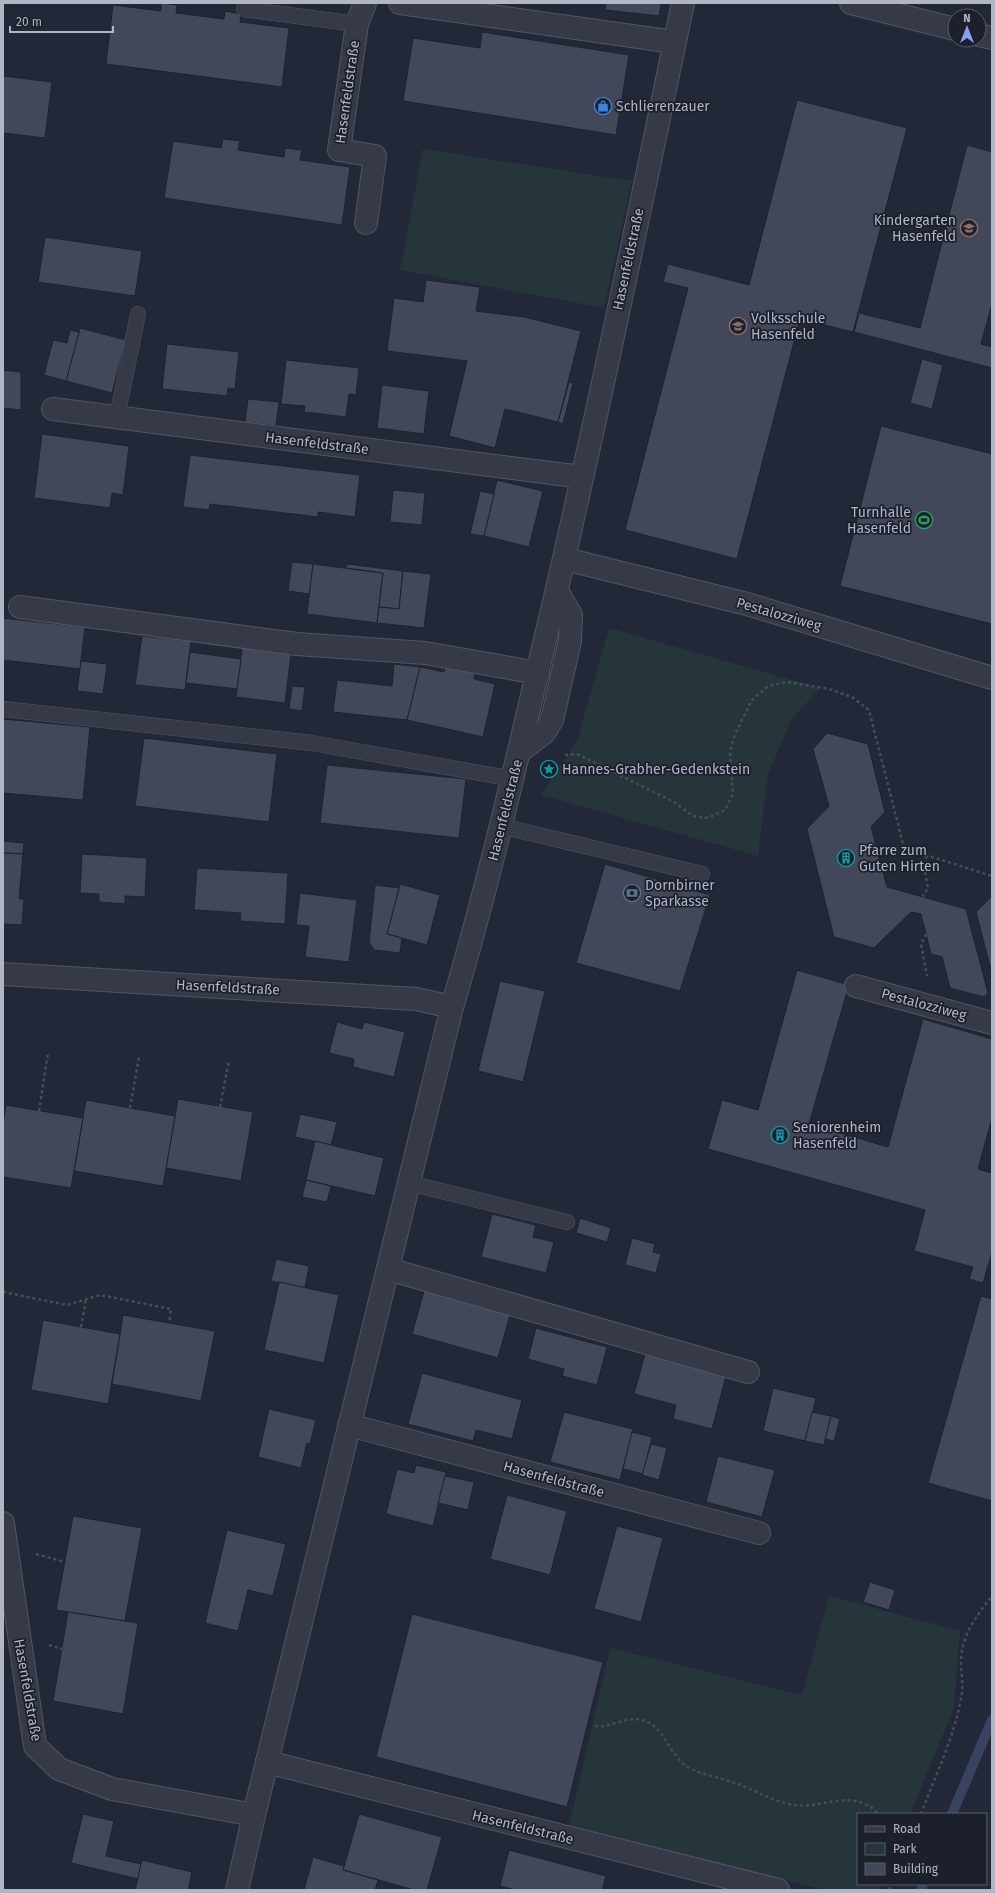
<svg xmlns="http://www.w3.org/2000/svg" width="995" height="1893" viewBox="0 0 995 1893" font-family="'Fira Sans',sans-serif">
<rect width="100%" height="100%" fill="#232838"/>
<g fill="#26353a">
<path d="M423,149L632,181L604,308L400,270Z"/>
<path d="M609,628L820,688L791,720L768,775L758,856L541,795L577,741Z"/>
<path d="M829,1596L960,1631L954,1708L910,1814H858V1884H882L880,1889L825,1890L569,1827L610,1648L802,1695Z"/>
</g>
<g fill="none" stroke-linecap="round" stroke-linejoin="round">
<g stroke="#394260" stroke-width="10">
<path d="M952,1814L992,1720"/>
<path d="M921,1890L923,1884"/>
</g>
</g>
<g fill="#424759" stroke="#1e222f">
<path d="M161,3L177,5L176,13L224,19L225,11L241,14L240,22L289,28L282,87L106,64L113,5L161,11Z"/>
<path d="M606,3H661L659,16L605,10Z"/>
<path d="M482,32L629,55L616,135L403,101L413,38L480,48Z"/>
<path d="M3,76L52,82L45,138L3,133Z"/>
<path d="M797,100L907,128L853,332L800,319L737,559L625,530L688,288L663,282L668,264L749,285Z"/>
<path d="M223,139L240,141L238,150L284,157L285,148L302,150L300,160L350,167L342,225L164,198L173,141L221,148Z"/>
<path d="M967,145L992,152V304L981,344L992,347V368L854,332L859,313L920,328Z"/>
<path d="M45,237L142,251L135,296L38,282Z"/>
<path d="M426,280L480,287L476,311L524,317L581,331L558,422L505,409L495,448L449,436L467,361L387,351L394,298L423,302Z"/>
<path d="M80,328L126,340L112,393L66,381Z"/>
<path d="M70,330L79,332L66,381L44,375L53,340L67,343Z"/>
<path d="M167,344L239,352L235,389L228,388L227,396L162,389Z"/>
<path d="M922,359L943,365L932,409L910,403Z"/>
<path d="M286,360L359,368L356,395L349,394L346,417L304,412L305,406L281,404Z"/>
<path d="M3,370L21,372V410L3,408Z"/>
<path d="M569,382L573,383L563,424L558,422Z"/>
<path d="M382,385L429,391L424,434L377,428Z"/>
<path d="M248,399L279,402L276,426L245,422Z"/>
<path d="M881,426L992,454V624L840,586Z"/>
<path d="M42,434L129,446L123,495L112,493L110,508L34,498Z"/>
<path d="M190,455L360,475L355,517L318,512V517L210,504L209,510L183,507Z"/>
<path d="M497,480L543,491L529,547L484,536Z"/>
<path d="M393,490L425,493L422,525L390,522Z"/>
<path d="M480,491L494,494L484,536L470,534Z"/>
<path d="M292,562L313,564L310,594L288,591Z"/>
<path d="M313,564L383,573L377,623L307,614Z"/>
<path d="M347,564L403,571L399,609L379,607L383,573L346,568Z"/>
<path d="M403,571L431,574L424,628L377,623L379,607L399,609Z"/>
<path d="M3,618L85,627L80,669L3,660Z"/>
<path d="M142,636L191,641L185,690L135,685Z"/>
<path d="M242,648L291,654L285,703L236,697Z"/>
<path d="M190,652L241,659L237,689L186,683Z"/>
<path d="M81,661L107,664L103,694L77,691Z"/>
<path d="M394,664L420,667L407,720L333,712L337,680L392,686Z"/>
<path d="M445,666L475,673L474,679L495,684L483,737L407,720L420,667L444,672Z"/>
<path d="M292,686L305,687L302,711L289,709Z"/>
<path d="M3,719L90,727L83,800L3,793Z"/>
<path d="M827,733L868,744L885,812L871,827L887,887L966,909L988,993L984,997L950,988L942,957L931,954L921,914L911,912L874,948L834,937L807,829L829,806L813,749Z"/>
<path d="M144,738L277,754L269,822L135,806Z"/>
<path d="M327,765L466,779L459,838L320,823Z"/>
<path d="M3,841L24,843L23,854L3,853Z"/>
<path d="M3,853L23,854L19,899H24L22,925L3,924Z"/>
<path d="M82,854L147,858L145,897L125,896V904L99,902V894L80,893Z"/>
<path d="M605,864L710,895L680,991L576,963Z"/>
<path d="M197,868L288,873L285,924L240,921L241,913L194,910Z"/>
<path d="M400,884L440,895L427,945L387,934Z"/>
<path d="M375,885L399,888L387,934L402,938L400,953L374,950L369,942Z"/>
<path d="M300,893L357,900L349,962L305,957L309,926L296,925Z"/>
<path d="M992,896V974L976,912Z"/>
<path d="M797,970L849,985L809,1124L888,1147L923,1019L992,1039V1118L978,1169L992,1173V1252L983,1283L969,1279L973,1267L914,1251L925,1210L708,1149L722,1100L758,1110Z"/>
<path d="M500,981L545,991L523,1082L478,1071Z"/>
<path d="M337,1022L362,1029L364,1022L405,1032L394,1077L353,1067L354,1059L329,1053Z"/>
<path d="M178,1099L253,1112L241,1181L166,1168Z"/>
<path d="M86,1100L175,1116L163,1186L74,1171Z"/>
<path d="M6,1105L83,1118L71,1188L3,1177V1123Z"/>
<path d="M300,1114L337,1122L331,1145L295,1137Z"/>
<path d="M315,1141L384,1158L375,1196L306,1180Z"/>
<path d="M306,1180L331,1186L327,1202L302,1197Z"/>
<path d="M492,1214L536,1225L533,1237L554,1242L546,1273L481,1257Z"/>
<path d="M580,1218L611,1228L607,1242L576,1233Z"/>
<path d="M632,1238L655,1244L653,1252L661,1254L656,1273L625,1265Z"/>
<path d="M276,1259L309,1266L305,1288L271,1281Z"/>
<path d="M279,1282L339,1295L324,1363L264,1350Z"/>
<path d="M424,1291L510,1315L498,1358L412,1334Z"/>
<path d="M981,1296L992,1299V1501L928,1483Z"/>
<path d="M123,1315L215,1331L201,1401L112,1384Z"/>
<path d="M43,1320L120,1334L108,1404L31,1390Z"/>
<path d="M536,1328L607,1347L597,1385L562,1376L564,1369L528,1359Z"/>
<path d="M645,1354L726,1376L712,1429L673,1419L676,1405L634,1394Z"/>
<path d="M422,1373L522,1400L512,1439L476,1430L473,1441L408,1424Z"/>
<path d="M773,1388L816,1398L805,1441L763,1431Z"/>
<path d="M269,1409L316,1420L310,1444L307,1443L301,1468L258,1457Z"/>
<path d="M564,1412L633,1429L620,1480L550,1462Z"/>
<path d="M812,1412L831,1416L824,1445L805,1441Z"/>
<path d="M831,1416L840,1419L834,1441L825,1439Z"/>
<path d="M632,1432L652,1437L643,1474L623,1469Z"/>
<path d="M651,1444L667,1448L659,1480L642,1475Z"/>
<path d="M718,1456L775,1470L762,1517L706,1502Z"/>
<path d="M416,1465L446,1472L433,1526L386,1514L397,1469L414,1473Z"/>
<path d="M445,1476L474,1482L468,1510L438,1503Z"/>
<path d="M507,1495L567,1511L550,1575L490,1559Z"/>
<path d="M73,1516L142,1528L125,1621L56,1610Z"/>
<path d="M617,1526L663,1538L641,1622L594,1609Z"/>
<path d="M227,1530L286,1544L273,1596L248,1590L238,1631L205,1623Z"/>
<path d="M870,1582L895,1590L889,1610L863,1602Z"/>
<path d="M68,1612L138,1623L123,1714L53,1701Z"/>
<path d="M412,1614L603,1662L567,1807L376,1757Z"/>
<path d="M83,1814L114,1821L106,1856L141,1864L138,1879L71,1863Z"/>
<path d="M359,1814L442,1837L427,1890H414L343,1870Z"/>
<path d="M509,1850L606,1876L602,1890H516L500,1886Z"/>
<path d="M313,1857L344,1866L343,1870L378,1880L375,1890H304Z"/>
<path d="M142,1860L192,1872L188,1890H135Z"/>
</g>
<g fill="none" stroke-linecap="round" stroke-linejoin="round">
<defs>
<g id="service">
<path d="M244,9L357,24"/>
<path d="M117,417L138,314"/>
<path d="M3,709L312,743L513,779"/>
<path d="M501,826L702,874"/>
<path d="M409,1183L567,1222"/>
</g>
<g id="minor">
<path d="M365,3L357,24L339,150L375,156L366,223"/>
<path d="M400,3L674,42"/>
<path d="M851,3L955,29"/>
<path d="M979,35L992,38"/>
<path d="M53,409L582,477"/>
<path d="M565,559L747,604L992,678"/>
<path d="M20,607L297,644L425,653L538,673"/>
<path d="M519,752L544,733L552,720L570,641L571,615L557,591"/>
<path d="M3,974L416,999L452,1007"/>
<path d="M856,986L992,1023"/>
<path d="M388,1269L748,1372"/>
<path d="M349,1425L759,1533"/>
<path d="M3,1523L35,1746L59,1769L112,1789L254,1815"/>
<path d="M267,1762L778,1890"/>
<path d="M237,1890L254,1815L452,1007C486,893 513,777 540,661C592,443 637,223 683,3"/>
</g>
</defs>
<use href="#service" stroke="#515563" stroke-width="16"/>
<use href="#minor" stroke="#515563" stroke-width="24"/>
<g stroke="#425056" stroke-width="2.5" stroke-dasharray="3 3" stroke-linecap="butt">
<path d="M565,755L577,754L674,802L693,816L708,818L725,810L733,794L730,753L735,734L752,700L768,686L788,682L829,689L852,697L869,710L904,848L992,876"/>
<path d="M924,897L923,895L928,888L923,861L927,856"/>
<path d="M926,934L921,944L927,976"/>
<path d="M220,1107L229,1060"/>
<path d="M130,1108L139,1057"/>
<path d="M39,1111L48,1053"/>
<path d="M3,1292L67,1305L100,1295L171,1309L169,1323"/>
<path d="M81,1327L86,1299"/>
<path d="M36,1554L65,1562"/>
<path d="M49,1645L62,1649"/>
<path d="M595,1726C611,1730 630,1710 651,1724C666,1734 671,1755 686,1766C696,1773 724,1779 738,1784C754,1790 771,1800 789,1804C820,1812 850,1785 879,1814"/>
<path d="M921,1814C935,1776 954,1738 961,1698C964,1686 961,1674 961,1661C961,1636 977,1615 992,1596"/>
<path d="M889,1890L892,1884"/>
</g>
<use href="#service" stroke="#363a48" stroke-width="15"/>
<use href="#minor" stroke="#363a48" stroke-width="22"/>
</g>
<defs>
<symbol id="shop-ring" viewBox="-11 -11 22 22"><circle r="9.5" fill="#1c202d" stroke="#3f7fe0" stroke-width="1.5"/><path d="M-5-2.5h2.3a2.7 3.5 0 0 1 5.4 0H5L5.5 6h-11ZM-1.5-2.5h3a1.5 2.3 0 0 0-3 0Z" fill="#3f7fe0"/></symbol>
<symbol id="school-ring" viewBox="-11 -11 22 22"><circle r="9.5" fill="#1c202d" stroke="#8d6e63" stroke-width="1.5"/><path d="M0-5L7-2L0 1L-7-2ZM-4 1L0 2.5L4 1V4Q0 6-4 4Z" fill="#8d6e63"/></symbol>
<symbol id="stadium-ring" viewBox="-11 -11 22 22"><circle r="9.5" fill="#1c202d" stroke="#2e9e5b" stroke-width="1.5"/><path d="M0-5a6.5 5 0 1 0 0 10a6.5 5 0 1 0 0-10ZM-3.5-1.8h7v3.6h-7Z" fill="#2e9e5b"/></symbol>
<symbol id="sight-ring" viewBox="-11 -11 22 22"><circle r="9.5" fill="#1c202d" stroke="#0f9aa8" stroke-width="1.5"/><path d="M0-6L1.8-2.2L6-1.7L2.9 1.2L3.7 5.4L0 3.3L-3.7 5.4L-2.9 1.2L-6-1.7L-1.8-2.2Z" fill="#0f9aa8"/></symbol>
<symbol id="building-ring" viewBox="-11 -11 22 22"><circle r="9.5" fill="#1c202d" stroke="#0f9aa8" stroke-width="1.5"/><path d="M-4-6H4V6H1V3H-1V6H-4ZM-2.5-4.3h1.7v1.8h-1.7ZM.8-4.3h1.7v1.8H.8ZM-2.5-1h1.7V.8h-1.7ZM.8-1h1.7V.8H.8Z" fill="#0f9aa8"/></symbol>
<symbol id="bank-ring" viewBox="-11 -11 22 22"><circle r="9.5" fill="#1c202d" stroke="#5c6f8a" stroke-width="1.5"/><path d="M-6-4H6V4H-6ZM0-2.3a2.3 2.3 0 1 0 0 4.6a2.3 2.3 0 1 0 0-4.6Z" fill="#5c6f8a"/></symbol>
</defs>
<g fill-rule="evenodd">
<use href="#shop-ring" x="593" y="96" width="20" height="20"/>
<use href="#school-ring" x="959" y="218" width="20" height="20"/>
<use href="#school-ring" x="728" y="316" width="20" height="20"/>
<use href="#stadium-ring" x="914" y="510" width="20" height="20"/>
<use href="#sight-ring" x="539" y="759" width="20" height="20"/>
<use href="#building-ring" x="836" y="848" width="20" height="20"/>
<use href="#bank-ring" x="622" y="883" width="20" height="20"/>
<use href="#building-ring" x="770" y="1125" width="20" height="20"/>
</g>
<g text-anchor="middle" stroke-width="3.5" stroke-linejoin="round" paint-order="stroke">
<g font-size="14" fill="#b1b5c4" stroke="#1c202d">
<text transform="translate(347 92) rotate(-82)" y="5">Hasenfeldstraße</text>
<text transform="translate(628 259) rotate(-78)" y="5">Hasenfeldstraße</text>
<text transform="translate(317 443) rotate(7)" y="5">Hasenfeldstraße</text>
<text transform="translate(779 614) rotate(16)" y="5">Pestalozziweg</text>
<text transform="translate(505 810) rotate(-76)" y="5">Hasenfeldstraße</text>
<text transform="translate(228 987) rotate(3)" y="5">Hasenfeldstraße</text>
<text transform="translate(924 1004) rotate(15)" y="5">Pestalozziweg</text>
<text transform="translate(554 1479) rotate(15)" y="5">Hasenfeldstraße</text>
<text transform="translate(28 1690) rotate(80)" y="5">Hasenfeldstraße</text>
<text transform="translate(523 1827) rotate(14)" y="5">Hasenfeldstraße</text>
</g>
<g font-size="14" fill="#b1b5c4" stroke="#1c202d" text-anchor="start">
<text x="616" y="111">Schlierenzauer</text>
<text x="956" y="225" text-anchor="end">Kindergarten<tspan x="956" dy="16">Hasenfeld</tspan></text>
<text x="751" y="323">Volksschule<tspan x="751" dy="16">Hasenfeld</tspan></text>
<text x="911" y="517" text-anchor="end">Turnhalle<tspan x="911" dy="16">Hasenfeld</tspan></text>
<text x="562" y="774">Hannes-Grabher-Gedenkstein</text>
<text x="859" y="855">Pfarre zum<tspan x="859" dy="16">Guten Hirten</tspan></text>
<text x="645" y="890">Dornbirner<tspan x="645" dy="16">Sparkasse</tspan></text>
<text x="793" y="1132">Seniorenheim<tspan x="793" dy="16">Hasenfeld</tspan></text>
</g>
</g>
<rect width="995" height="1893" fill="none" stroke="#b1b5c4" stroke-width="8"/>
<rect x="857" y="1813" width="130" height="72" fill="#1c202d" stroke="#585c69"/>
<rect x="865" y="1826" width="20" height="6" fill="#363a48" stroke="#585c69"/>
<text x="893" y="1833" font-size="12" fill="#b1b5c4">Road</text>
<rect x="865" y="1843" width="20" height="12" fill="#26353a" stroke="#585c69"/>
<text x="893" y="1853" font-size="12" fill="#b1b5c4">Park</text>
<rect x="865" y="1863" width="20" height="12" fill="#424759" stroke="#585c69"/>
<text x="893" y="1873" font-size="12" fill="#b1b5c4">Building</text>
<g transform="translate(967 28)"><circle r="19" fill="#1c202d" stroke="#585c69"/>
<path d="M0-3L7 15L0 10L-7 15Z" fill="#8b9ff0"/>
<text y="-6" font-size="11" font-weight="bold" text-anchor="middle" fill="#b1b5c4">N</text>
</g>
<path d="M10 26v6h103v-6" fill="none" stroke="#b1b5c4" stroke-width="2"/>
<text x="16" y="26" font-size="12" fill="#b1b5c4" stroke="#1c202d" stroke-width="3" paint-order="stroke">20 m</text>
</svg>
